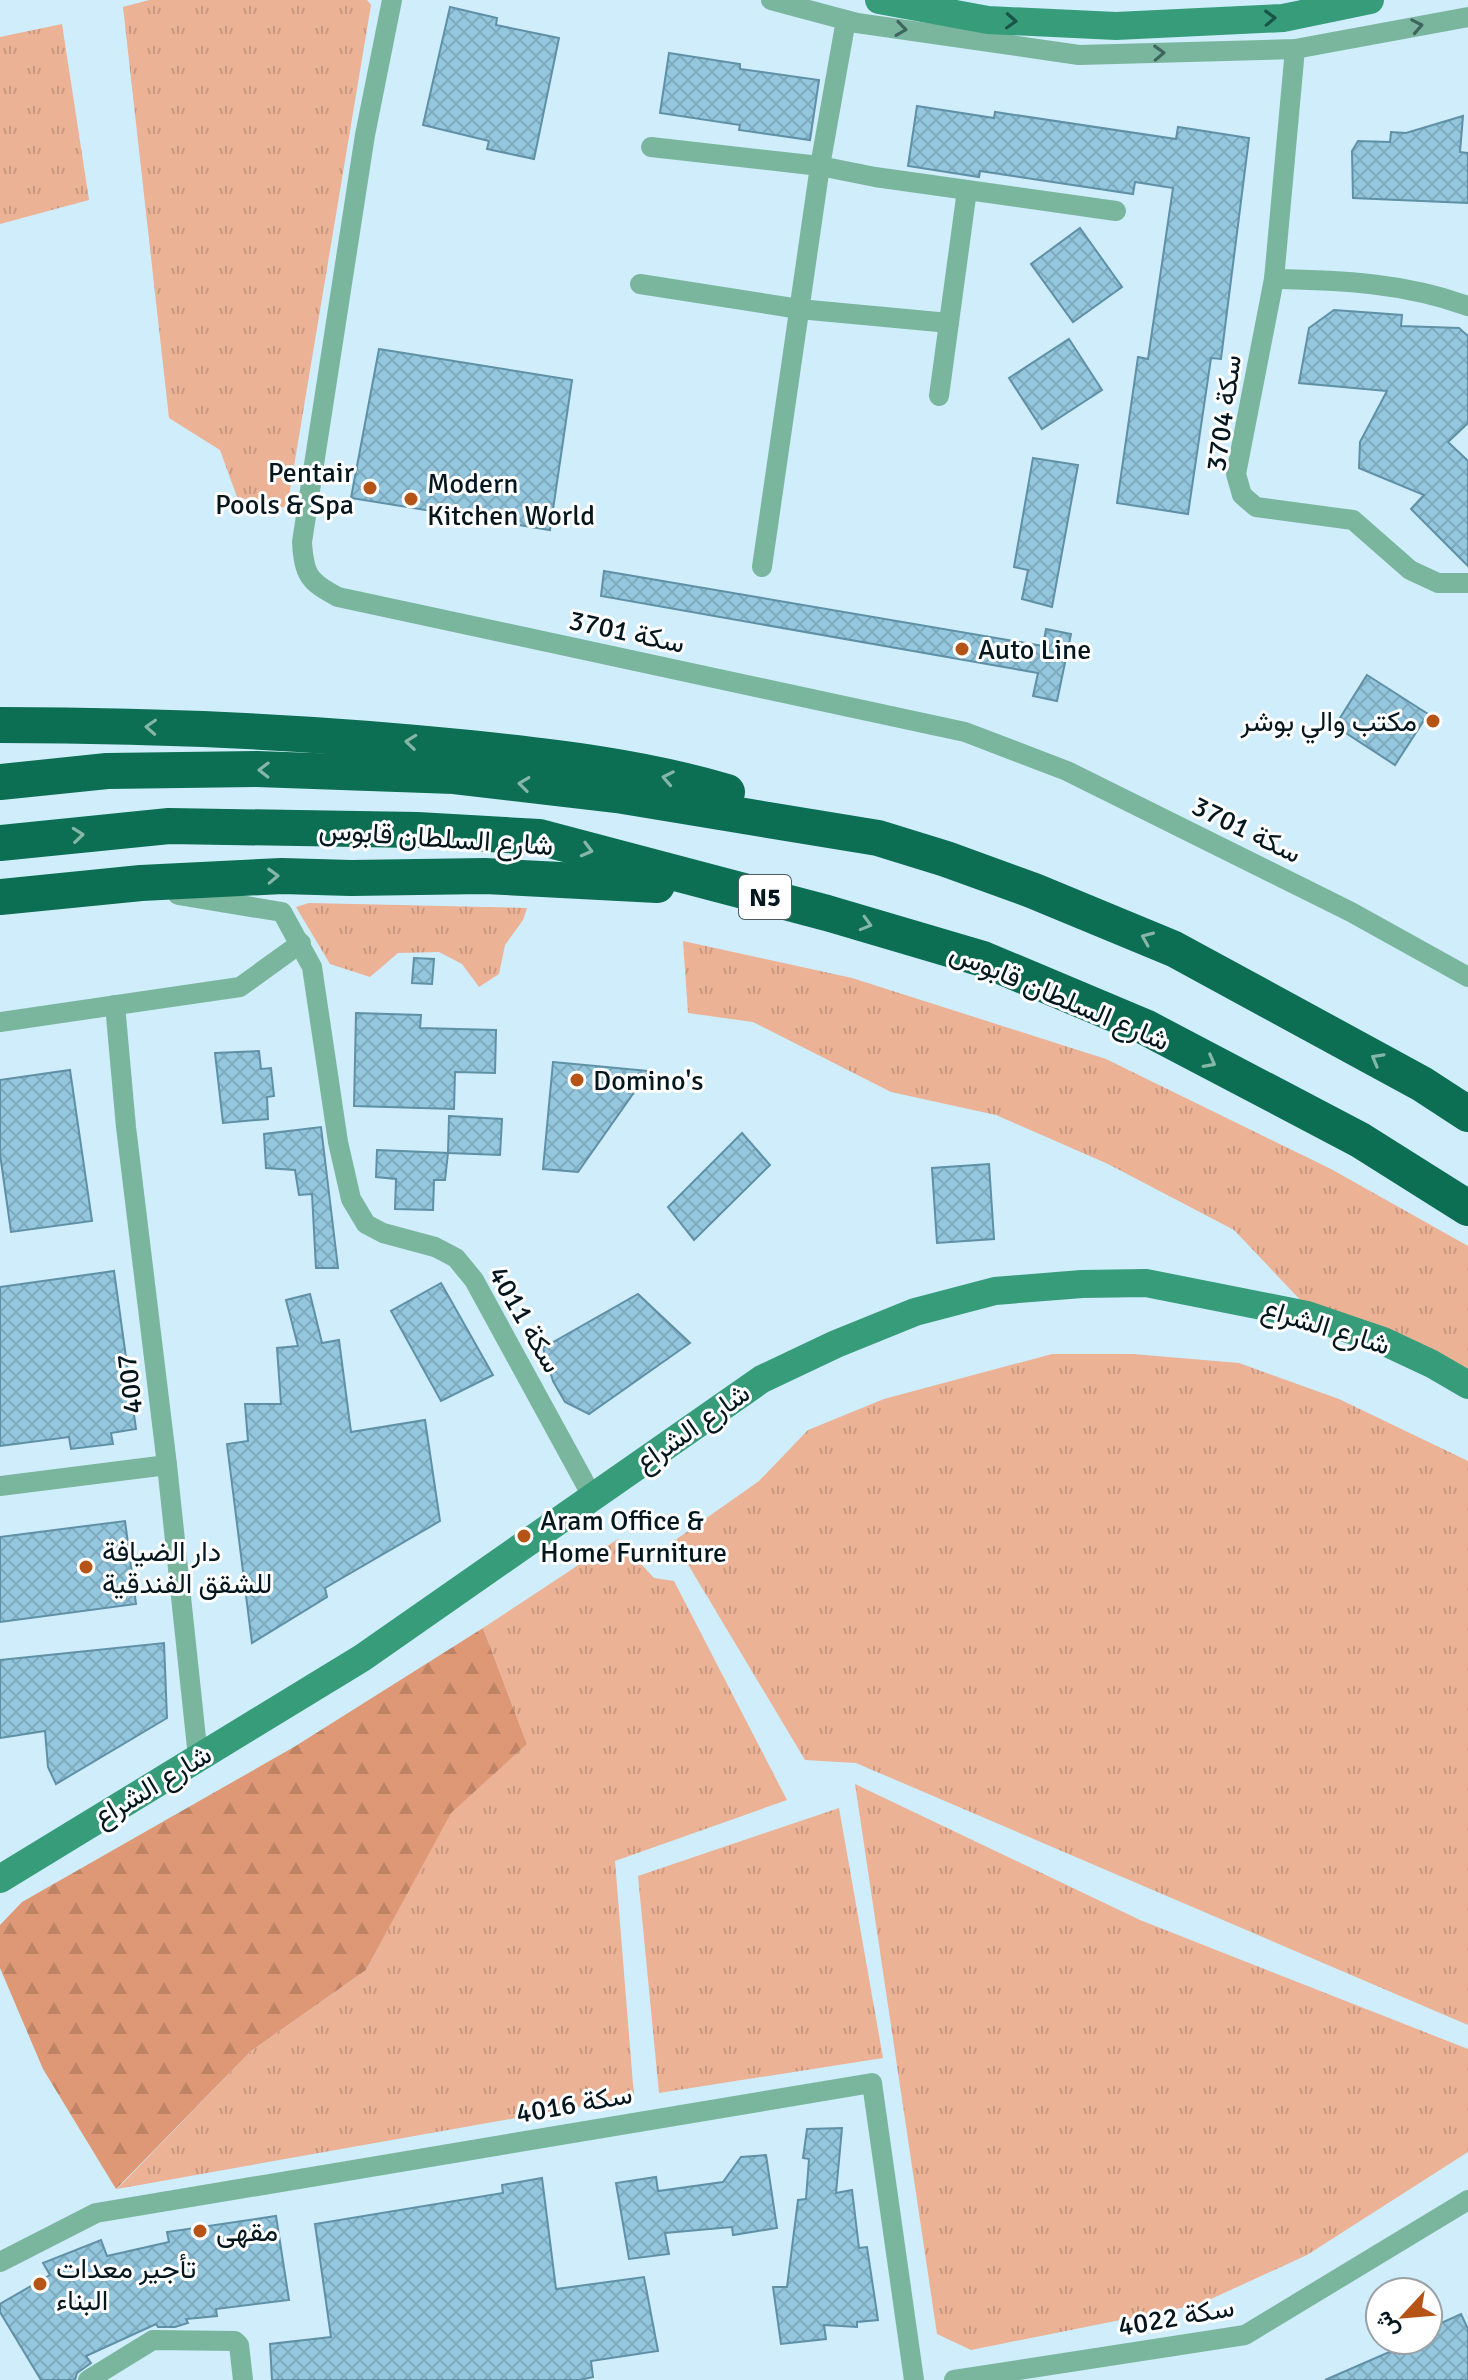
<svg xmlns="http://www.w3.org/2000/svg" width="1468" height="2380" viewBox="0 0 1468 2380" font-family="Signika,Vazirmatn,sans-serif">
<defs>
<pattern id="grass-tufts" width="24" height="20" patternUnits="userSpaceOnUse" patternTransform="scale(2)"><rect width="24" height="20" fill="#ebb296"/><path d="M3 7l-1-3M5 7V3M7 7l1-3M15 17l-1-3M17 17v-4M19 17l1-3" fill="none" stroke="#c89881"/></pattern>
<pattern id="forest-firs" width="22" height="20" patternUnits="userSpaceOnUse" patternTransform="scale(2)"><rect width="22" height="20" fill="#df9875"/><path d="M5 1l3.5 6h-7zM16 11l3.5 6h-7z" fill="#be8265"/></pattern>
<pattern id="building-cross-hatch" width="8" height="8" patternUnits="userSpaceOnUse" patternTransform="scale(2)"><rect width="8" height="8" fill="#94c7de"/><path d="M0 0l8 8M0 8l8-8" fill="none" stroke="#7eaabe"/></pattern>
</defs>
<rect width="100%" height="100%" fill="#cfedfb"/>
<g fill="url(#grass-tufts)">
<path d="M149,0H367L371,5L287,508L237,497L220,450L169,418L123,7Z"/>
<path d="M62,24L89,200L0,224V37Z"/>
<path d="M309,903L527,908L523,920L505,945L499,974L479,987L462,964L439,952L398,953L370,977L330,964L296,907Z"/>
<path d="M683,941L852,978L1106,1059L1331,1169L1468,1246V1375L1307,1307L1234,1230L1108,1164L996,1115L891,1092L753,1022L688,1013Z"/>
<path d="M1052,1354H1133L1239,1363L1339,1399L1468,1461V2025L856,1763L805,1760L674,1541L759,1481L808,1430L884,1399Z"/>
<path d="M618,1539L654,1578L674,1581L787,1800L615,1861L634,2097L117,2189L251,2051L366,1970L451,1812L527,1744L483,1628Z"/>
<path d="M855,1784L1140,1920L1468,2049V2152L1307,2255L1200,2304L971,2350L937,2334Z"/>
<path d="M839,1808L883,2058L659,2093L638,1876Z"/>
</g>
<path fill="url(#forest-firs)" d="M483,1628L527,1744L451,1813L366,1970L251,2051L116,2189L43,2069L0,1968V1925L22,1902L294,1747Z"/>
<g fill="url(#building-cross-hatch)" stroke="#5f90a5" stroke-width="2">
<path d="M450,7L497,18L496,25L559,38L534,159L487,149L489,141L423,125Z"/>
<path d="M669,53L740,64V69L819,80L810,140L739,130L740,125L660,113Z"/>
<path d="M917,106L994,118L995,112L1176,139L1178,127L1249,138L1221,359L1211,358L1188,514L1117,503L1138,357L1148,359L1173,188L1135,182L1133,194L980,171L979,177L908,166Z"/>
<path d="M1463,116L1460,152L1468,153V203L1353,198L1352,151L1358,141L1390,142L1391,132L1406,133Z"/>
<path d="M1080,228L1122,287L1073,322L1031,264Z"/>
<path d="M1334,310L1402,315L1401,326L1459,328L1468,336V423L1448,442L1468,461V566L1411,509L1424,495L1359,468L1360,442L1387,391L1299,383L1309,328Z"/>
<path d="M1069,339L1102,390L1042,429L1009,378Z"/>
<path d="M379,349L572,380L550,530L351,498Z"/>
<path d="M1033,458L1078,465L1052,607L1022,599L1028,570L1014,567Z"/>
<path d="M604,571L1043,646L1046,629L1071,634L1057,701L1033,696L1038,673L601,596Z"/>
<path d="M1367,675L1428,714L1395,765L1335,726Z"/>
<path d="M414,958L434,959L432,984L412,983Z"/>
<path d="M356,1013L421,1015L420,1028L496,1030L495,1073L455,1072L454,1109L354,1106Z"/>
<path d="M259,1051L261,1069L271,1068L274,1096L267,1097L268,1119L223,1123L215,1053Z"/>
<path d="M553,1062L649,1071L578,1172L543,1169Z"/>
<path d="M70,1070L92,1221L11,1232L0,1154V1080Z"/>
<path d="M449,1116L502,1119L500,1155L448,1153Z"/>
<path d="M321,1127L329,1193L338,1268H316L312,1194L299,1195L295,1170L266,1168L264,1134Z"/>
<path d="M742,1133L770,1165L694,1240L668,1207Z"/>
<path d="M377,1150L448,1153L445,1180H434L433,1210L395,1209L396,1179L376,1177Z"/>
<path d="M989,1164L994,1239L937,1243L932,1168Z"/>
<path d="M114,1271L136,1429L111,1433L113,1444L71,1449L69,1437L0,1446V1287Z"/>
<path d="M441,1283L493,1375L441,1401L391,1311Z"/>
<path d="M310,1294L322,1343L339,1340L351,1432L425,1420L440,1521L325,1588L327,1597L252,1643L227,1444L248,1441L245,1404H281L277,1348L298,1346L286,1300Z"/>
<path d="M638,1294L690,1343L589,1414L565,1402L553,1381L543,1348Z"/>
<path d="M125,1521L136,1604L0,1622V1537Z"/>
<path d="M164,1643L167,1718L56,1784L48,1767L45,1731L0,1738V1660Z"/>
<path d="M842,2128L836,2193L852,2190L859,2248L867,2247L878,2320L857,2322V2327L824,2325L826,2339L781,2344L773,2287H787L798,2200L806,2199L809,2159L803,2158L807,2129Z"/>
<path d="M766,2155L777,2228L733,2235L732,2227L665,2233L669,2254L629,2259L616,2183L656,2177L658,2191L723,2182L741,2157Z"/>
<path d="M542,2178L556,2289L644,2277L658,2351L591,2361L593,2377L580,2380H272L270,2344L331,2337L315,2224L503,2193L502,2185Z"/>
<path d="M276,2216L289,2300L216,2309L217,2316L186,2319L188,2323L175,2327H158L156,2324L86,2356L91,2363L77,2373L75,2380H41L0,2312V2304L50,2275L43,2263L101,2240L107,2256L169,2242L167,2232Z"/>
<path d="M1461,2314L1468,2329V2380H1325L1417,2340H1428V2329Z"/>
</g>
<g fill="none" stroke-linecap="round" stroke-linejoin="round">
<g stroke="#7ab69d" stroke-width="20">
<path d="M392,0L365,135L302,542C304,575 309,582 338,597L965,732L1067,771L1351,912L1468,977"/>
<path d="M771,0L857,23L1079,55L1295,49L1468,17"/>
<path d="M1295,49L1274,279L1236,474L1242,495L1256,507L1353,520L1410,570L1438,583H1468"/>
<path d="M651,147L820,166L875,177L1116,211"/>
<path d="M1274,279C1341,280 1404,283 1468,306"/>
<path d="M640,284L799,309L949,323"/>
<path d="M939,396L967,190"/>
<path d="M762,567L820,166L846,20"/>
<path d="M178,895L282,912L312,967L338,1142L351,1199L366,1224L383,1233L435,1247L456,1258L474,1280L592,1496"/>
<path d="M115,1005L126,1127L167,1465L198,1757"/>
<path d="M0,1022L240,987L301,943"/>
<path d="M0,1486L167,1465"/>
<path d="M0,2262L96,2213L872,2083L914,2380"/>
<path d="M88,2380L153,2340L235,2341L239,2345L243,2380"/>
<path d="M954,2380L1245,2335L1468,2200"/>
</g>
<g stroke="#369c79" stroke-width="28">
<path d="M879,0L988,20L1116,26L1283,18L1370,0"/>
<path d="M0,1879L362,1658L762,1379L836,1344L915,1312L995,1291L1082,1284L1146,1283L1307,1315L1383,1341L1432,1364L1468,1385"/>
</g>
<g stroke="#0c6e52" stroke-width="36">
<path d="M0,725C156,725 313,732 469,748C556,757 643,767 727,792"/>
<path d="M0,782L107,771L257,769L454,776L617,795L878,838L946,859L1034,891L1174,949L1422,1084L1468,1114"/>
<path d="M0,843L169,826L417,830L539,837L827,913L983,959L1145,1027L1360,1140L1468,1208"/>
<path d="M0,897L141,883L282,876L351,878L485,876L657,885"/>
</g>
</g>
<defs><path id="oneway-chevron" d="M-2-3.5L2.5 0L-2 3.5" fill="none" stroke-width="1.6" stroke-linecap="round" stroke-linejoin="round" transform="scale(2)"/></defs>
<g stroke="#1a5348">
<use href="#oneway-chevron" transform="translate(1270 18) rotate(-2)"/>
<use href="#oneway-chevron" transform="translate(1011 21) rotate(3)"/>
</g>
<g stroke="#3f665e">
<use href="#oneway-chevron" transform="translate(1417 26) rotate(-11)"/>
<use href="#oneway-chevron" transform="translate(901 29) rotate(8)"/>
<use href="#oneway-chevron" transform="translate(1159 53) rotate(-2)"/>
</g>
<g stroke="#86b6a8">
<use href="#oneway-chevron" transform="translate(151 727) rotate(-177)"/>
<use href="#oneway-chevron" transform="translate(411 742) rotate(-174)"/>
<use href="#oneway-chevron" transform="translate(264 770) rotate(-179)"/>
<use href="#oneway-chevron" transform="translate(668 778) rotate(-169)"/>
<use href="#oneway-chevron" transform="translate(524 784) rotate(-173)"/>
<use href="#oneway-chevron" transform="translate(78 835) rotate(-6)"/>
<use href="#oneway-chevron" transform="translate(587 850) rotate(15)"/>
<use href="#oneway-chevron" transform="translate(273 876) rotate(-2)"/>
<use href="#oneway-chevron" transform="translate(866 924) rotate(16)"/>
<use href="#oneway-chevron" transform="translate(1147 938) rotate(-157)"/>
<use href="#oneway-chevron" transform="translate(1377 1059) rotate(-151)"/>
<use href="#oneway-chevron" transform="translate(1210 1062) rotate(28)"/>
</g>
<g fill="#b65418" stroke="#fff" stroke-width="3">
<circle cx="370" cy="488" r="8"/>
<circle cx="411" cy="499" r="8"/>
<circle cx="962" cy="649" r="8"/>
<circle cx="1433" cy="721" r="8"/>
<circle cx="577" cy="1080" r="8"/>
<circle cx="524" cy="1536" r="8"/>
<circle cx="86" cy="1567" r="8"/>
<circle cx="200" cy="2231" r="8"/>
<circle cx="40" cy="2284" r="8"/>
</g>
<g text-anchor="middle" stroke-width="6" stroke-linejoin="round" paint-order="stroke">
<rect fill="#fff" stroke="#4f5d62" stroke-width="2" x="739" y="875" width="52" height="44" rx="6"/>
<g font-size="26" font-weight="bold" fill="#04171f">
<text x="765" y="906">N5</text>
</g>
<g font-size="28" fill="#04171f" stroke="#fff">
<text transform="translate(1223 413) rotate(-82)" y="10">سكة 3704</text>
<text transform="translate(627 631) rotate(12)" y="10">سكة 3701</text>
<text transform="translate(1247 829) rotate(26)" y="10">سكة 3701</text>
<text transform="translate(436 837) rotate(4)" y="10">شارع السلطان قابوس</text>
<text transform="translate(1060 996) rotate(23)" y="10">شارع السلطان قابوس</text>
<text transform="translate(526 1319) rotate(60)" y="10">سكة 4011</text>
<text transform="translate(1326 1326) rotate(17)" y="10">شارع الشراع</text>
<text transform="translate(129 1384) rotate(-97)" y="10">4007</text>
<text transform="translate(692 1427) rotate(-35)" y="10">شارع الشراع</text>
<text transform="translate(152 1785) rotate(-31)" y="10">شارع الشراع</text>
<text transform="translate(574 2103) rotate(-10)" y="10">سكة 4016</text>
<text transform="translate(1176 2316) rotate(-10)" y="10">سكة 4022</text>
</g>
<g font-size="28" fill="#04171f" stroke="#fff" text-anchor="start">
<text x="354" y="482" text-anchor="end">Pentair<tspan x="354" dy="32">Pools &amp; Spa</tspan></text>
<text x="427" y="493">Modern<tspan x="427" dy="32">Kitchen World</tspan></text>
<text x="978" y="659">Auto Line</text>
<text x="1417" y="731" text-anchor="end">مكتب والي بوشر</text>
<text x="593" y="1090">Domino's</text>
<text x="540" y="1530">Aram Office &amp;<tspan x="540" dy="32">Home Furniture</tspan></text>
<text x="102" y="1561">دار الضيافة<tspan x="102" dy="32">للشقق الفندقية</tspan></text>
<text x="216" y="2241">مقهى</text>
<text x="56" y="2278">تأجير معدات<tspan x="56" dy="32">البناء</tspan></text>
</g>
</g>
<g transform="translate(1404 2316) rotate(244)"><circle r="38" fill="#ffffff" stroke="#9ba2a5" stroke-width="2"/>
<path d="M0-6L14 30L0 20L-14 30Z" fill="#b65418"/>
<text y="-12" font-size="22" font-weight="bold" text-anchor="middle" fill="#04171f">ش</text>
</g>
</svg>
